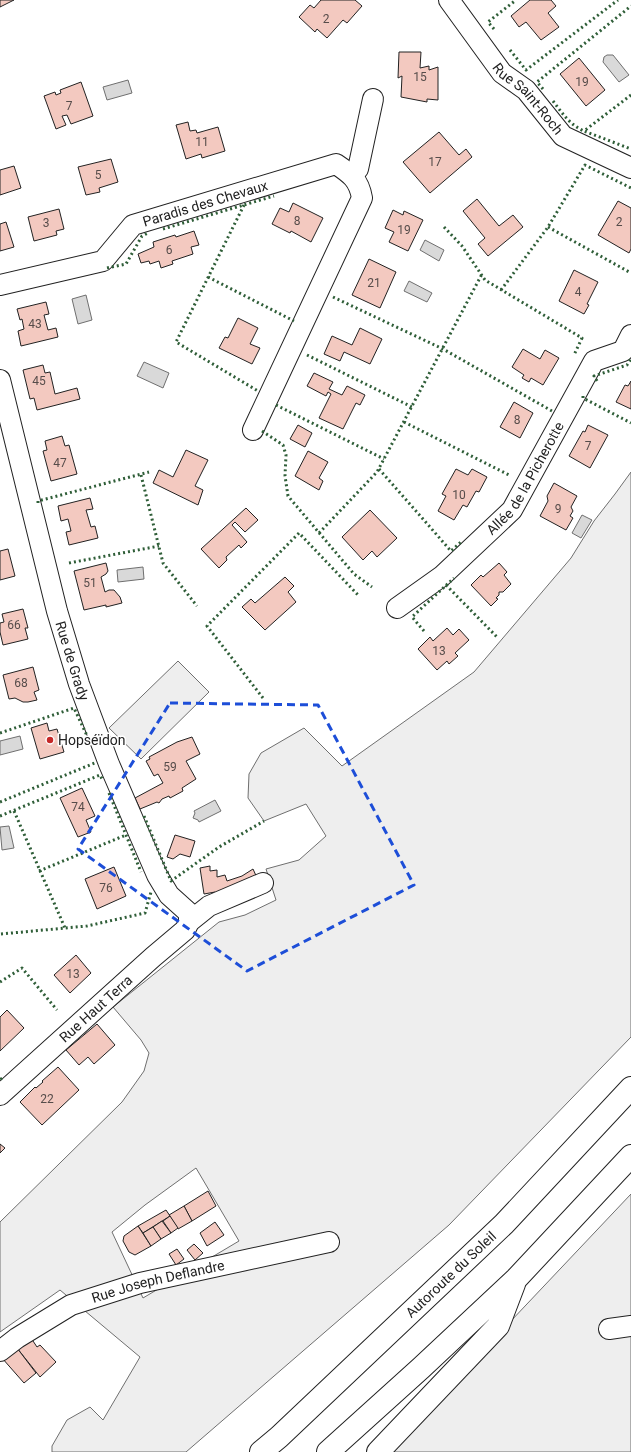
<svg xmlns="http://www.w3.org/2000/svg" width="631" height="1452" viewBox="0 0 631 1452" font-family="Roboto,sans-serif">
<rect width="100%" height="100%" fill="#fff"/>
<g fill="#eee" stroke="#6f6f6f" fill-rule="evenodd">
<path d="M631,472V1037L449,1225L186,1452H52V1446L67,1420L90,1407L103,1420L140,1357L60,1290L0,1332V1222L122,1102L144,1071L149,1053L141,1040L113,1007L219,922L245,915L276,900L266,869L299,860L326,836L306,804L264,821L248,798L249,774L261,753L304,728L342,766L474,672L571,558L594,521L615,494ZM196,1168L239,1241L143,1298L112,1232L145,1205Z"/>
<path d="M178,661L209,692L141,759L109,728Z"/>
<path d="M631,1194V1452H387Z"/>
</g>
<g fill="#d9d9d9" stroke="#6f6f6f">
<path d="M607,55H613L629,75L619,82L603,62L604,57Z"/>
<path d="M128,80L132,93L107,100L103,87Z"/>
<path d="M425,240L444,250L439,261L420,250Z"/>
<path d="M409,281L432,293L427,302L404,291Z"/>
<path d="M86,295L92,320L78,324L72,299Z"/>
<path d="M144,362L169,373L163,388L137,376Z"/>
<path d="M582,515L592,520L581,538L572,533Z"/>
<path d="M143,567L144,579L118,582L117,570Z"/>
<path d="M20,736L23,749L0,755V741Z"/>
<path d="M215,800L221,811L199,822L198,820L193,818L195,813L194,811Z"/>
<path d="M9,826L14,848L2,850L0,827Z"/>
</g>
<g fill="#f3c9c0" stroke="#222">
<path d="M0,0H14L0,7Z"/>
<path d="M321,0H355L362,6L347,23L343,20L327,38L317,29L315,32L299,17L310,5L314,8Z"/>
<path d="M530,0H551L556,6L548,13L559,27L541,40L526,22L519,27L511,16Z"/>
<path d="M399,52H421L420,68L429,66V70L438,67V100L427,99V102L401,97L402,76L398,78Z"/>
<path d="M579,58L605,90L586,106L560,74Z"/>
<path d="M81,82L93,116L71,124L67,115L62,116L66,125L56,129L44,96L55,92L56,95L61,93L60,90Z"/>
<path d="M188,122L190,131L196,130L197,133L218,127L225,151L202,158L201,154L186,159L176,125Z"/>
<path d="M439,132L459,155L466,149L472,157L430,193L403,162Z"/>
<path d="M111,159L118,182L99,188L100,192L86,195L78,167Z"/>
<path d="M14,166L21,188L0,195V170Z"/>
<path d="M477,199L499,226L513,215L523,227L488,256L478,244L485,238L463,211Z"/>
<path d="M618,201L631,208V249L629,253L598,235Z"/>
<path d="M293,203L323,218L311,242L291,231L290,233L272,224L280,208L289,212Z"/>
<path d="M59,209L64,229L56,231L57,235L34,241L28,217Z"/>
<path d="M393,210L403,215L404,211L423,220L408,251L389,242L394,232L385,228Z"/>
<path d="M6,222L14,247L0,251V224Z"/>
<path d="M194,231L199,245L191,247L193,254L172,261L173,264L161,268L159,261L150,264L149,261L141,263L138,254L154,247L153,242L175,235L176,237Z"/>
<path d="M369,259L396,272L380,308L352,295Z"/>
<path d="M574,270L598,282L587,304L589,305L584,314L559,301Z"/>
<path d="M46,302L49,314L44,315L48,330L56,328L58,337L21,346L18,331L24,329L22,319L20,320L17,309Z"/>
<path d="M238,318L258,328L250,344L260,348L252,364L219,348L225,337L228,338Z"/>
<path d="M360,328L382,339L370,364L344,352L340,361L324,354L332,336L352,345Z"/>
<path d="M523,349L540,359L545,350L559,358L543,385L531,378L529,382L522,378L524,375L512,367Z"/>
<path d="M43,365L45,373L50,372L55,394L77,388L80,399L37,410L34,398L30,399L23,370Z"/>
<path d="M314,373L333,382L329,389L342,395L347,386L365,395L360,405L356,403L343,429L319,418L331,394L328,392L326,396L307,386Z"/>
<path d="M631,381V409L616,402L625,385L628,386Z"/>
<path d="M514,402L533,413L520,438L500,427Z"/>
<path d="M298,425L312,433L305,447L290,439Z"/>
<path d="M588,425L608,435L590,468L569,456L583,431L585,432Z"/>
<path d="M62,436L65,446L69,445L77,474L51,481L43,451L47,450L45,441Z"/>
<path d="M186,450L208,460L195,486L203,490L198,505L153,483L159,470L173,477Z"/>
<path d="M308,451L328,462L319,478L323,481L319,490L295,476Z"/>
<path d="M456,469L468,475L472,469L487,477L479,492L476,491L467,507L463,505L454,520L438,511L446,496L442,494Z"/>
<path d="M554,483L577,496L571,507L573,511L570,516L573,518L566,530L540,516L548,501L547,496Z"/>
<path d="M90,498L93,509L86,510L91,527L95,526L98,538L69,545L66,532L71,531L68,519L61,521L58,506Z"/>
<path d="M246,508L258,520L245,532L235,522L232,525L247,542L241,548L239,545L226,557L227,560L219,568L201,549Z"/>
<path d="M370,510L397,538L377,557L372,551L363,560L342,537Z"/>
<path d="M8,549L15,576L0,580V551Z"/>
<path d="M106,563L108,571L106,574L101,577L105,592L109,590H114L120,597L122,603L106,607V605L84,610L74,571Z"/>
<path d="M499,563L507,572L504,575L511,584L503,592H499V595L496,598L498,599L491,606L471,585L481,575L483,577Z"/>
<path d="M285,577L294,586L288,592L296,602L265,630L242,607L251,599L255,603Z"/>
<path d="M23,609L28,628H25L28,639L3,645L0,632V623L4,622L2,614Z"/>
<path d="M447,628L453,635L459,629L469,640L455,653L458,656L449,664L447,661L437,670L418,649L430,637L433,641Z"/>
<path d="M33,667L39,690L34,692L37,700L28,702H23L15,698L9,699L3,675Z"/>
<path d="M47,723L49,731L57,729L64,752L40,759L31,728Z"/>
<path d="M192,737L200,754L186,761L196,779L182,788L183,791L170,798L169,796L162,799L159,803L157,802L140,809L135,798L163,783L158,774L154,776L146,761L150,759L149,757L177,742Z"/>
<path d="M82,788L95,816L86,820L91,832L78,837L60,798Z"/>
<path d="M175,835L195,841L190,857L180,854L173,859L167,857Z"/>
<path d="M210,866V871L217,870V877L225,875L227,881L242,876L253,869L258,880L216,895L215,892L204,894L200,868Z"/>
<path d="M114,867L126,896L97,909L85,879Z"/>
<path d="M76,955L91,973L70,993L54,975Z"/>
<path d="M7,1010L24,1028L0,1051V1017Z"/>
<path d="M97,1024L115,1045L94,1064L88,1057L79,1065L66,1050Z"/>
<path d="M58,1067L79,1090L42,1125L20,1102L35,1087L36,1088L43,1082L42,1081Z"/>
<path d="M0,1144L5,1148L0,1153Z"/>
<path d="M208,1191L216,1206L192,1221L184,1206Z"/>
<path d="M184,1206L192,1221L178,1229L169,1215Z"/>
<path d="M166,1210L170,1216L143,1233L138,1226Z"/>
<path d="M170,1216L178,1228L171,1233L163,1221Z"/>
<path d="M162,1221L171,1233L161,1239L153,1227Z"/>
<path d="M215,1222L224,1235L207,1246L200,1233Z"/>
<path d="M138,1226L151,1246L135,1255L129,1252L123,1241L124,1236Z"/>
<path d="M153,1227L161,1239L151,1246L143,1233Z"/>
<path d="M194,1244L203,1253L195,1260L187,1250Z"/>
<path d="M177,1249L184,1259L176,1265L169,1254Z"/>
<path d="M31,1338L37,1347L40,1345L56,1362L40,1377L17,1348Z"/>
<path d="M17,1348L36,1373L24,1383L2,1358Z"/>
</g>
<g fill="none" stroke-linecap="round" stroke-linejoin="round">
<defs>
<g id="minor">
<path id="s1" d="M449,0L502,73L526,90L563,136L631,168"/>
<path d="M352,175L358,169L373,99"/>
<path id="s2" d="M0,285L103,261L133,225L336,164C351,174 359,180 362,198L253,430"/>
<path id="s3" d="M0,380L57,611L79,684L109,764L157,875L169,895L189,913V922"/>
<path id="s4" d="M397,608L442,576L512,510L594,361L623,351L631,335"/>
<path id="s5" d="M0,1095L153,957L185,930L189,922L209,906L263,883"/>
<path d="M609,1329L631,1326"/>
<path id="s6" d="M0,1351L17,1338L71,1305L140,1283L329,1242"/>
</g>
<g id="highway">
<path id="s7" d="M261,1452L279,1437L504,1224L631,1088"/>
<path d="M328,1452L421,1368L516,1279L631,1156"/>
<path d="M378,1452L498,1326L514,1284"/>
</g>
</defs>
<use href="#minor" stroke="#222" stroke-width="22"/>
<use href="#highway" stroke="#222" stroke-width="24"/>
<use href="#minor" stroke="#fff" stroke-width="20"/>
<use href="#highway" stroke="#fff" stroke-width="22"/>
<g stroke="#2f5e38" stroke-width="3" stroke-dasharray="2 3" stroke-linecap="butt">
<path d="M494,29L488,22L516,0"/>
<path d="M510,50L526,70L618,0"/>
<path d="M543,89L537,82L631,6"/>
<path d="M631,95L584,131L631,149"/>
<path d="M553,101C562,113 570,125 584,131"/>
<path d="M244,205L176,342L258,391"/>
<path d="M444,227L462,246L485,280L582,338L574,355"/>
<path d="M548,227L631,273"/>
<path d="M163,229L274,196"/>
<path d="M107,268L126,264L142,236L148,233"/>
<path d="M208,277L294,321"/>
<path d="M501,290L548,227L585,165L631,188"/>
<path d="M333,297L443,349L552,411"/>
<path d="M307,355L412,407"/>
<path d="M597,381L594,376L627,365L631,359"/>
<path d="M583,396V398L631,423"/>
<path d="M276,405L384,459"/>
<path d="M404,422L511,476"/>
<path d="M262,431L283,445L286,455L285,476L288,496L354,574L372,587"/>
<path d="M379,469L451,551L461,542"/>
<path d="M141,475L163,563L197,606"/>
<path d="M38,503V501L149,472"/>
<path d="M319,533L377,472L482,274"/>
<path d="M69,563L159,546"/>
<path d="M446,585L497,637"/>
<path d="M424,631L412,617L454,578"/>
<path d="M263,698L207,626L299,533L358,595"/>
<path d="M0,733L74,708L90,742"/>
<path d="M109,793L141,872"/>
<path d="M0,802L97,762"/>
<path d="M14,811L65,928"/>
<path d="M0,816L100,775L102,779"/>
<path d="M144,816L171,881L219,847L264,821"/>
<path d="M39,871L126,835"/>
<path d="M1,934L87,926L145,913L151,892"/>
<path d="M0,982L22,968L57,1010"/>
<path d="M0,1078L1,1079L0,1080"/>
</g>
</g>
<path fill="none" stroke="#1d4ed8" stroke-width="3" stroke-dasharray="8 5" stroke-linejoin="round" d="M170,703L318,705L414,885L247,971L78,849Z"/>
<circle fill="#c62828" stroke="#fff" stroke-width="1.5" cx="50" cy="740" r="4"/>
<g text-anchor="middle" stroke-width="3" stroke-linejoin="round" paint-order="stroke">
<g font-size="12" fill="#564c4a">
<text x="326" y="23">2</text>
<text x="420" y="81">15</text>
<text x="582" y="86">19</text>
<text x="69" y="110">7</text>
<text x="202" y="146">11</text>
<text x="435" y="166">17</text>
<text x="98" y="179">5</text>
<text x="297" y="225">8</text>
<text x="619" y="226">2</text>
<text x="46" y="227">3</text>
<text x="404" y="234">19</text>
<text x="169" y="254">6</text>
<text x="374" y="287">21</text>
<text x="578" y="296">4</text>
<text x="35" y="328">43</text>
<text x="39" y="385">45</text>
<text x="517" y="424">8</text>
<text x="588" y="450">7</text>
<text x="60" y="467">47</text>
<text x="459" y="499">10</text>
<text x="558" y="513">9</text>
<text x="90" y="587">51</text>
<text x="14" y="629">66</text>
<text x="439" y="655">13</text>
<text x="21" y="687">68</text>
<text x="170" y="771">59</text>
<text x="78" y="811">74</text>
<text x="106" y="892">76</text>
<text x="73" y="978">13</text>
<text x="47" y="1103">22</text>
</g>
<g font-size="14" fill="#222" stroke="#fff">
<text dy="5" stroke="none"><textPath href="#s1" startOffset="127">Rue Saint-Roch</textPath></text>
<text dy="5" stroke="none"><textPath href="#s2" startOffset="228">Paradis des Chevaux</textPath></text>
<text dy="5" stroke="none"><textPath href="#s4" startOffset="185">Allée de la Picherotte</textPath></text>
<text dy="5" stroke="none"><textPath href="#s3" startOffset="290">Rue de Grady</textPath></text>
<text dy="5" stroke="none"><textPath href="#s5" startOffset="129">Rue Haut Terra</textPath></text>
<text dy="5" stroke="none"><textPath href="#s7" startOffset="260">Autoroute du Soleil</textPath></text>
<text dy="5" stroke="none"><textPath href="#s6" startOffset="175">Rue Joseph Deflandre</textPath></text>
</g>
<g font-size="14" fill="#222" stroke="#fff" text-anchor="start">
<text x="58" y="745">Hopséïdon</text>
</g>
</g>
</svg>
